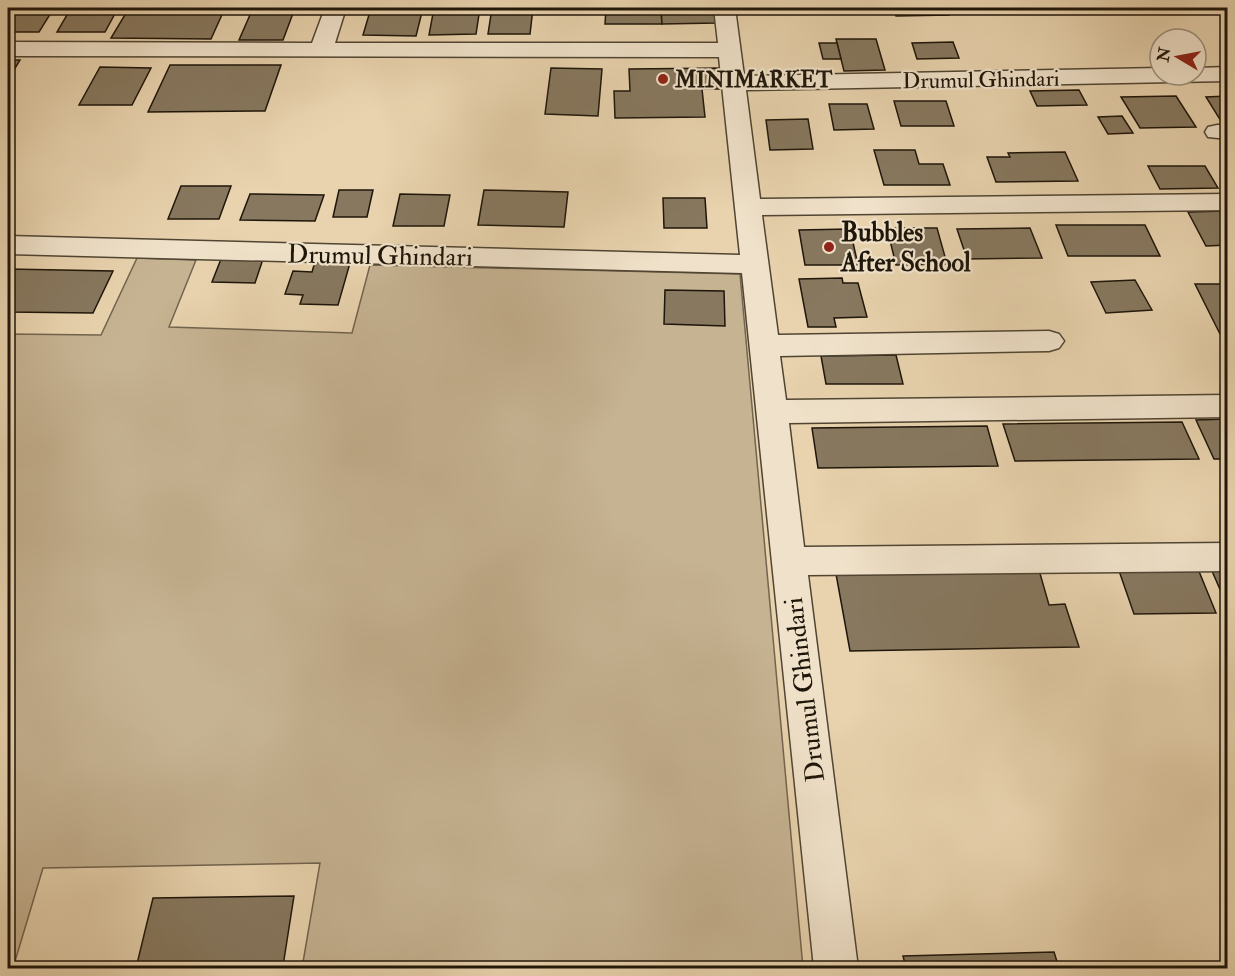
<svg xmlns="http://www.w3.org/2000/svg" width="1235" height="976" viewBox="0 0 1235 976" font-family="'IM FELL Double Pica',serif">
<rect width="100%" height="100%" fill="#e8d3ae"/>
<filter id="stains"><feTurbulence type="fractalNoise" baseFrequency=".00333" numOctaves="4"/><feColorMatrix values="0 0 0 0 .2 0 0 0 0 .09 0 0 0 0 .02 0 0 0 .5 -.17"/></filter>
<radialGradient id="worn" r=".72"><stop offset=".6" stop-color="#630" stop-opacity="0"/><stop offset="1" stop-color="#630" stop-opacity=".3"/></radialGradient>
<path fill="#c6b392" stroke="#72644e" stroke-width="1.5" d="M137,258L196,260L169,327L352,333L370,265L740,274L803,968H302L320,863L43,868L13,968H8V334L101,335Z"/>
<g fill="#87785f" stroke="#1e160a" stroke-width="1.5">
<path d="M8,8H54L39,32H8Z"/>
<path d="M71,8H118L105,32H57Z"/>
<path d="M129,8H225L211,39L111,38Z"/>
<path d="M253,8H295L283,40H239Z"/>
<path d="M371,8H423L416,36L363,35Z"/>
<path d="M434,8H480L476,34L429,35Z"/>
<path d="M492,8H533L530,34H488Z"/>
<path d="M606,8H661L662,24H605Z"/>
<path d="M661,8H715L717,23L662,24Z"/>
<path d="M812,8H858L860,14H813Z"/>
<path d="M893,8H946L949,15L896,16Z"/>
<path d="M984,8H1026L1029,13H987Z"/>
<path d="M836,39H876L885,70L844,71Z"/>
<path d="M953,42L959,58L917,59L912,43Z"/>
<path d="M819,43H837L841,59H823Z"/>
<path d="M8,60H20L8,80Z"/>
<path d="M170,65H281L265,111L148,112Z"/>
<path d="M100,67L151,68L132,105H79Z"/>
<path d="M551,68L602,69L598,116L545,114Z"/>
<path d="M723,68L726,89H702L705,117L615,118L614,91H630L629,69Z"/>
<path d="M1079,90L1087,105L1037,106L1030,91Z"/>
<path d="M1176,96L1196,127L1140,128L1121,97Z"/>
<path d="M1228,96V125L1224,126L1206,97Z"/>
<path d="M894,101H946L954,126H901Z"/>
<path d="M829,104H867L874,129L834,130Z"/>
<path d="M1122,116L1133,133L1108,134L1098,117Z"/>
<path d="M808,119L813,149L770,150L766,120Z"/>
<path d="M874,150H915L919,164H943L950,185H884Z"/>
<path d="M1065,152L1078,181L996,182L987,157H1010L1008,153Z"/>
<path d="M1148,166H1205L1218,188L1160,189Z"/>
<path d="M181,186H231L219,219H168Z"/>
<path d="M339,190H373L367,217H333Z"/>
<path d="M484,190L568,192L564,227L478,225Z"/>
<path d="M250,194L324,195L315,221L240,220Z"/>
<path d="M400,194L450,195L444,226H393Z"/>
<path d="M663,198H705L707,228H664Z"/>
<path d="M1227,211L1228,236H1223L1228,245L1206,246L1188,212Z"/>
<path d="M1056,225H1145L1160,256H1068Z"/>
<path d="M887,228H937L947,264L896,265Z"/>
<path d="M1030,228L1042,258L967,259L957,229Z"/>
<path d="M850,229L858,265H805L799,230Z"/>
<path d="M317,255L352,256L338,305L300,304L303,295L285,294L293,271L312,272Z"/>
<path d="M221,259H263L255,283L212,282Z"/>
<path d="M8,269L113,271L93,313L8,312Z"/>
<path d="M842,278L843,283H858L867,317L834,318L836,327H808L799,279Z"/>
<path d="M1135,280L1152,310L1106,313L1091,282Z"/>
<path d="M1195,284H1228V334H1220Z"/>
<path d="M665,290L724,291L725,326L664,324Z"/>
<path d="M896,355L903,384H826L821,356Z"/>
<path d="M1228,419V459H1214L1196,420Z"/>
<path d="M1182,422L1199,459L1015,461L1003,424Z"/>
<path d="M987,426L998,466L818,468L812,428Z"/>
<path d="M1196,564L1216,613L1134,614L1117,565Z"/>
<path d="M1209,564H1228V608Z"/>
<path d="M1039,570L1049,605L1065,604L1079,647L850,651L836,574Z"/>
<path d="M294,896L283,966L136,968L153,898Z"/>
<path d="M1054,952L1059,968H906L903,956Z"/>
</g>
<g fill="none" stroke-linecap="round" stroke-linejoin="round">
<defs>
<g id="minor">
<path d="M325,8H346L335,43H718L714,8H735L744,76L1160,68V75H1196V68L1228,67V81L746,90L760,199L1228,194V210L762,215L778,335L1049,331L1059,334L1064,341L1059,348L1049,351L780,356L786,400L1228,395V417L789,423L804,547L1228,543V571L808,575L858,968H814L742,273L8,254V236L740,255L719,57L8,56V42L312,43Z"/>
<path d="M1217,125H1228V139L1208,137L1205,132L1208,127Z"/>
</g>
</defs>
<use href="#minor" stroke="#504533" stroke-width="3"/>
<use href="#minor" fill="#f0e2ca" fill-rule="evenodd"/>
</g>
<g fill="#8f2418" stroke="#f0e2ca" stroke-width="2">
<circle cx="663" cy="79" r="6"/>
<circle cx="829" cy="247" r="6"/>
</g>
<g text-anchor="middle" stroke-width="4.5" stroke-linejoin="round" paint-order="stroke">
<g font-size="22" font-weight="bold" fill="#1e160a" stroke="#f0e2ca" text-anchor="start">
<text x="675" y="87">MINIMARKET</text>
</g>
<g font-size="22" fill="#1e160a" stroke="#f0e2ca">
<text transform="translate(981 79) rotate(-1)" y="8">Drumul Ghindari</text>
</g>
<g font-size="26" font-weight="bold" fill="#1e160a" stroke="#f0e2ca" text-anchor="start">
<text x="841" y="241">Bubbles<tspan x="841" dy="30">After School</tspan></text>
</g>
<g font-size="26" fill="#1e160a" stroke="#f0e2ca">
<text transform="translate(380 255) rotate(1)" y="9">Drumul Ghindari</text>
<text transform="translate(804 690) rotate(-97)" y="9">Drumul Ghindari</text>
</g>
</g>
<rect width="1235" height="976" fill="none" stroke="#e8d3ae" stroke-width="30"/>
<rect x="9" y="9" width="1217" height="958" fill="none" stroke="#1e160a" stroke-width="3"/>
<rect x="15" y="15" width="1205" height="946" fill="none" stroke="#1e160a" stroke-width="1.5"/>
<g transform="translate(1178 57) rotate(280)"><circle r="28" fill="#f0e2ca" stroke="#9c907d" stroke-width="1.5"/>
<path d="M0-4.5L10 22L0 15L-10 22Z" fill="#8f2418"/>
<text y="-9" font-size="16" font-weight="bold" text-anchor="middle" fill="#1e160a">N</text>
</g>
<rect width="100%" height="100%" filter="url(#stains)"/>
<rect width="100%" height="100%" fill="url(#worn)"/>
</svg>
